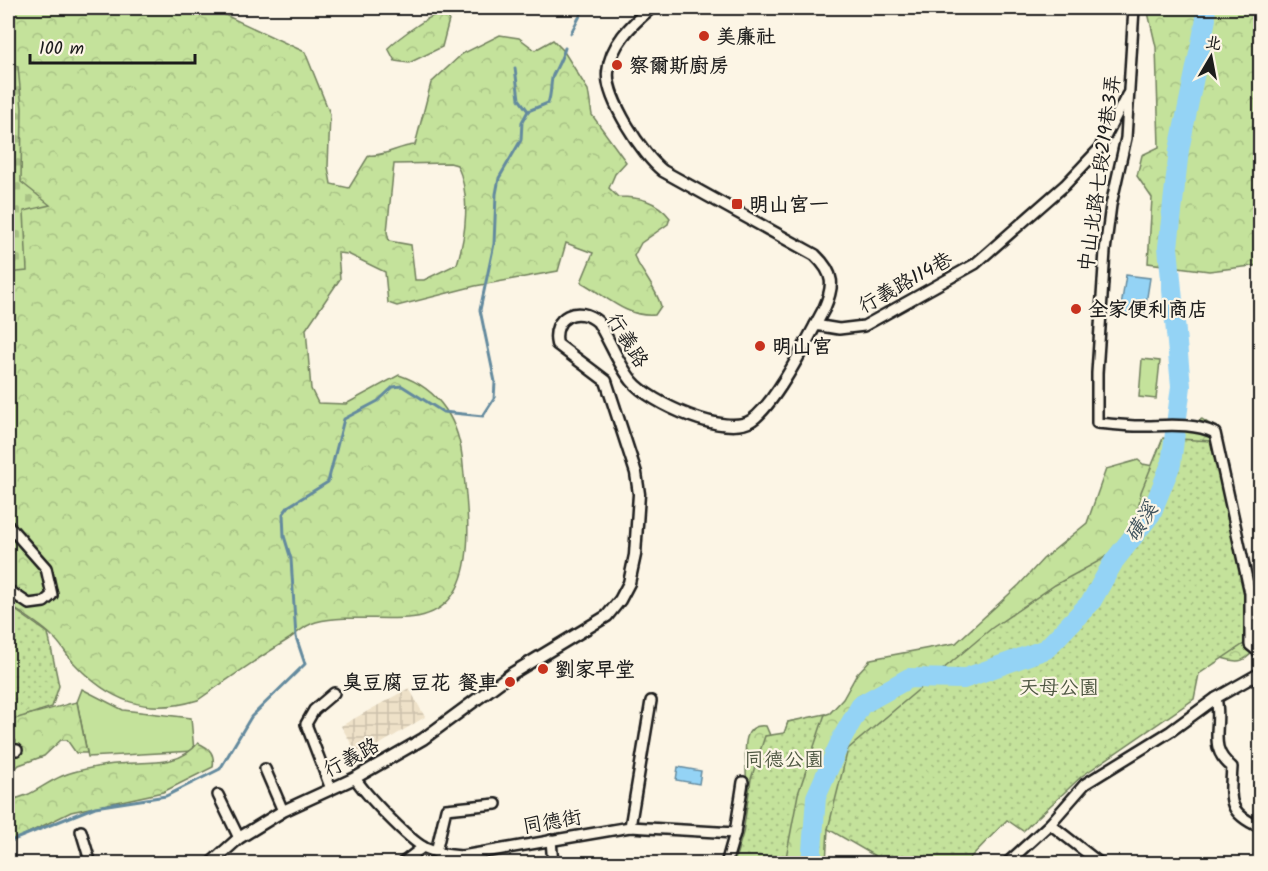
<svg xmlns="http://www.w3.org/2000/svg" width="1268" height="871" viewBox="0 0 1268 871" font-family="Kalam,'LXGW WenKai TC',sans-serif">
<defs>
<pattern id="industrial-grid" width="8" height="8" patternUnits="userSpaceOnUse" patternTransform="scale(1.5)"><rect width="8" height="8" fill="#eee1c8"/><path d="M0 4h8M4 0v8" fill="none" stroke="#ccc0ab"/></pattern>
<pattern id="forest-crowns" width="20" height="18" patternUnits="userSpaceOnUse" patternTransform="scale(1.5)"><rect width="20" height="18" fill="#c4e29b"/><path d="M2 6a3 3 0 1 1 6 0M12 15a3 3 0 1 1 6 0" fill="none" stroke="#a8c185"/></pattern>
<pattern id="cemetery-stones" width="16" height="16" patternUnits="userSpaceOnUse" patternTransform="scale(1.5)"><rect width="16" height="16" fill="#c4e29b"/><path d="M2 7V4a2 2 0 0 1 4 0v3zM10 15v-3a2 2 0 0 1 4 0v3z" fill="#a8c185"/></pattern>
<pattern id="park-dots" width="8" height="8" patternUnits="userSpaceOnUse" patternTransform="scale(1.5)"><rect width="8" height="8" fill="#c4e29b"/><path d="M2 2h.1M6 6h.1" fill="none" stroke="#a8c185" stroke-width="1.8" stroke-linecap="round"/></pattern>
</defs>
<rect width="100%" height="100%" fill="#fcf5e5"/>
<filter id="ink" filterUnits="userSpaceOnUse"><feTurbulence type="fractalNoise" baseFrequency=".0167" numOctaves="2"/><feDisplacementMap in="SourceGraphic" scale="12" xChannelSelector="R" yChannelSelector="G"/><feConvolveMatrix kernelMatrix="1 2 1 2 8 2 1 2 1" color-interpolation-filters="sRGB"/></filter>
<g filter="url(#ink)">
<path fill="url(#industrial-grid)" d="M409,688L425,717L359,757L341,726Z"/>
<g fill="#c4e29b" stroke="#707f5c" stroke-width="1.5">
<path d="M1142,359L1160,361L1156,399L1139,397Z"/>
<path d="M82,689L123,710L191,718L194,751L88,757L77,702Z"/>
</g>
<g fill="url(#forest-crowns)" stroke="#707f5c" stroke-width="1.5" fill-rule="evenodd">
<path d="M8,8H210L305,52L330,114L328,167L331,184L349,188L369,155C385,157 398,146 415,145L431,83L462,54L500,35L519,38L535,50L553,40L563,50L588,90L592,115L626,162L615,174L609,188L618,197C639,197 656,200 670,218L668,224L641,243L634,256C642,273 656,288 661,306L655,315C626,318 605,295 581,282L593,253L566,243L558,271L475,286L397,306L388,303L385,272L348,254L338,253L340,279L306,329L311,389L318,403L346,404L399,375C441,389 460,423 463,465C468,518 484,614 407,618C378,620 345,615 316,622C307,624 297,633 289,639C258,658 228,679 198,700C146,716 109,701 73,662C66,654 61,644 53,637C40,624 23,614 8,605ZM450,163L457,165C471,194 466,235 457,264L424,280H415L411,245L389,241L387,232L394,164Z"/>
<path d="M1147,8H1260V265L1209,271L1148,263L1152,198L1137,176L1142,155L1159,147L1156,47Z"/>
<path d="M443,12L450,16L442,47L409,63L395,61L388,48C398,38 431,14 443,12Z"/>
<path d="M1202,419L1217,429L1236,585H1260V643C1244,663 1242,664 1218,657L828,829L826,863L730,864L741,832L754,835L749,816L741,810C743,801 745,791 746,781C748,764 736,722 766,726L772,740L781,746L788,722L816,718L830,713L843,699L857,674L871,659L956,643L1019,585L1043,559L1087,523L1106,469L1138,460L1143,464L1163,468C1174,448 1181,428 1202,419Z"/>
<path d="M77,702L87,753H76L67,740H61L44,756L19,765L8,776V751L16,741L8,731V716C20,720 61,705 77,702Z"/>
<path d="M198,743C210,748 215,754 213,767L163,792L71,812L8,843V800C32,797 41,785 62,776C76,770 92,768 107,765C139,759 176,771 198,743Z"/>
</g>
<path fill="url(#cemetery-stones)" stroke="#707f5c" stroke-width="1.5" d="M8,60L18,67L22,108L21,182L50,205L24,211L27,271L8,273Z"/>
<g fill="url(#park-dots)" stroke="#707f5c" stroke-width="1.5">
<path d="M1163,438L1211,441L1250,592L1248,641L1199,674L1194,699L1082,776L1023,831L1007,820L965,863H887L828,829L848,749L992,628L1055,585L1101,560L1135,531L1141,492Z"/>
<path d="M8,605L48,633L59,686L52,707L15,719L8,716Z"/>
<path d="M825,714L798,794L785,863H734L743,833L751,779L765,736L784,733L788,722Z"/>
</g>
<g fill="#94d3f5" stroke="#648a9e" stroke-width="1.5">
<path d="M1126,275L1150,278L1144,316L1120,313Z"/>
<path d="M678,767L701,771L699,784L676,780Z"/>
</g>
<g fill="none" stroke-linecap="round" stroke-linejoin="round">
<g stroke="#648a9e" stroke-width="3">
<path d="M571,33L584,8"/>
<path d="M515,68L519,99L528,111"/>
<path d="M8,842L95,807L166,796L220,769L251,717L305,664L296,637L291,559L284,536L283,514L289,506L328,482L344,419L378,401L393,387L402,386L443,412L483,416L494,399L495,382L480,310L494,244L496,194L499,178L521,140L522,122L528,111L548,103C552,93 550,82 553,75C558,65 562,58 565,48"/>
</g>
<path stroke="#94d3f5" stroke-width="20" d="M811,864L816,797L842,738L861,705L909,678L963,679L1046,649L1091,602L1114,561L1151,514L1171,464L1181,386L1168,247L1179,150L1206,19L1205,8"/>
<defs>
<g id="minor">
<path d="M1134,8L1126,138L1111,205L1105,251L1097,373V423C1111,424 1126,426 1140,426C1165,426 1192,422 1215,433L1250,593V645L1260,653"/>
<path d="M815,325L839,329L864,326L975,264L1065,185L1099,149L1127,95"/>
<path d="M8,525L46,568L52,595L44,602L29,604L8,590"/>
<path d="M1216,698C1223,726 1206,747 1232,767C1230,800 1227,813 1260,827"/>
<path d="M8,749L17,750"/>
<path d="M265,769L283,811"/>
<path d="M355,778C365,794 408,839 425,848C438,854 449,855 462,856L630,827L735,833L743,782"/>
<path d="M331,789L306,724L314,710L334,693"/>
<path d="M218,795L239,838"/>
<path d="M1050,824L1101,864"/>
<path d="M630,827L651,701"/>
<path d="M81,831L91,864"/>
<path d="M551,840L553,864"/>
<path d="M436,852L446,809L496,804"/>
<path d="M401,864L423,847"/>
<path d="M726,864L735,833"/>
<path d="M1006,864L1050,824L1085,784L1171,731L1216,698L1260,673"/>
</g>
<path id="tertiary" d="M210,864L239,838L283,811L355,778L423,739L511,674L607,616L620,600L629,583L635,555L639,494L636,473L606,381L557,344C551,317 578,304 598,322C610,341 618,364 632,381C650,403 727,438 752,420C777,402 808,338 824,309C834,286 835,274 815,255L663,171C643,156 605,97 608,72C610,45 632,24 651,8"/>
</defs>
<use href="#minor" stroke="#1c1c1c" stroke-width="14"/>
<use href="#tertiary" stroke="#1c1c1c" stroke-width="15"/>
<use href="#minor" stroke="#fcf5e5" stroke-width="9"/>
<use href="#tertiary" stroke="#fcf5e5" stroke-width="10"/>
</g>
</g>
<g fill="#c8321e" stroke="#fcf5e5" stroke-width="2">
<circle cx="704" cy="36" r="6"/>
<circle cx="617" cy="65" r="6"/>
<rect x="731" y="198" width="12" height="12" rx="3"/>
<circle cx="1076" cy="309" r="6"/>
<circle cx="760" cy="346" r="6"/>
<circle cx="543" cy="669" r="6"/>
<circle cx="510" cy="682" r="6"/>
</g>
<g text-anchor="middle" stroke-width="4.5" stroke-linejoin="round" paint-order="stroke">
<g font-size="20" font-weight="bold" fill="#1c1c1c" stroke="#fcf5e5" text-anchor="start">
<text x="716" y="43">美廉社</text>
<text x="629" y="72">察爾斯廚房</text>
<text x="749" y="211">明山宮一</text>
<text x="1088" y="316">全家便利商店</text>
<text x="772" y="353">明山宮</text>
<text x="555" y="676">劉家早堂</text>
<text x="498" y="689" text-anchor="end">臭豆腐 豆花 餐車</text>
</g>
<g font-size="20" fill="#1c1c1c" stroke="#fcf5e5">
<text transform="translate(1099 173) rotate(-82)" y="7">中山北路七段219巷3弄</text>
<text transform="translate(905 282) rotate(-29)" y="7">行義路114巷</text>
<text transform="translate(628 340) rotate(58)" y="7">行義路</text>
<text transform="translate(351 757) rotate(-28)" y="7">行義路</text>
<text transform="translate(552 821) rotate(-10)" y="7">同德街</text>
</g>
<g font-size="20" fill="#4e5742" stroke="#fcf5e5">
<text x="1059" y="694">天母公園</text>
<text x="784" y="766">同德公園</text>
</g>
<g font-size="21" font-style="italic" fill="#40535d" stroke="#fcf5e5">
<text transform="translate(1141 522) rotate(-57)" y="7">磺溪</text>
</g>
</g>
<rect width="1268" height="871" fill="none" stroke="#fcf5e5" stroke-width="30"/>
<rect x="15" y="15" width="1238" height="841" fill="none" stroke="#1c1c1c" stroke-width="2" filter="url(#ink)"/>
<g transform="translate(1211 57) rotate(10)" stroke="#fcf5e5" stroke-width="4.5" paint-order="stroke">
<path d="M0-4.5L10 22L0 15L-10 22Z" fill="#1c1c1c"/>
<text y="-9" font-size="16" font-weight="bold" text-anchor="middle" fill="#1c1c1c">北</text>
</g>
<path d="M30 54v9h165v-9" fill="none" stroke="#1c1c1c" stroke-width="3"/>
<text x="39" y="54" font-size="18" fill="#1c1c1c" stroke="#fcf5e5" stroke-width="4.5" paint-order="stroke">100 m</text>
</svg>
